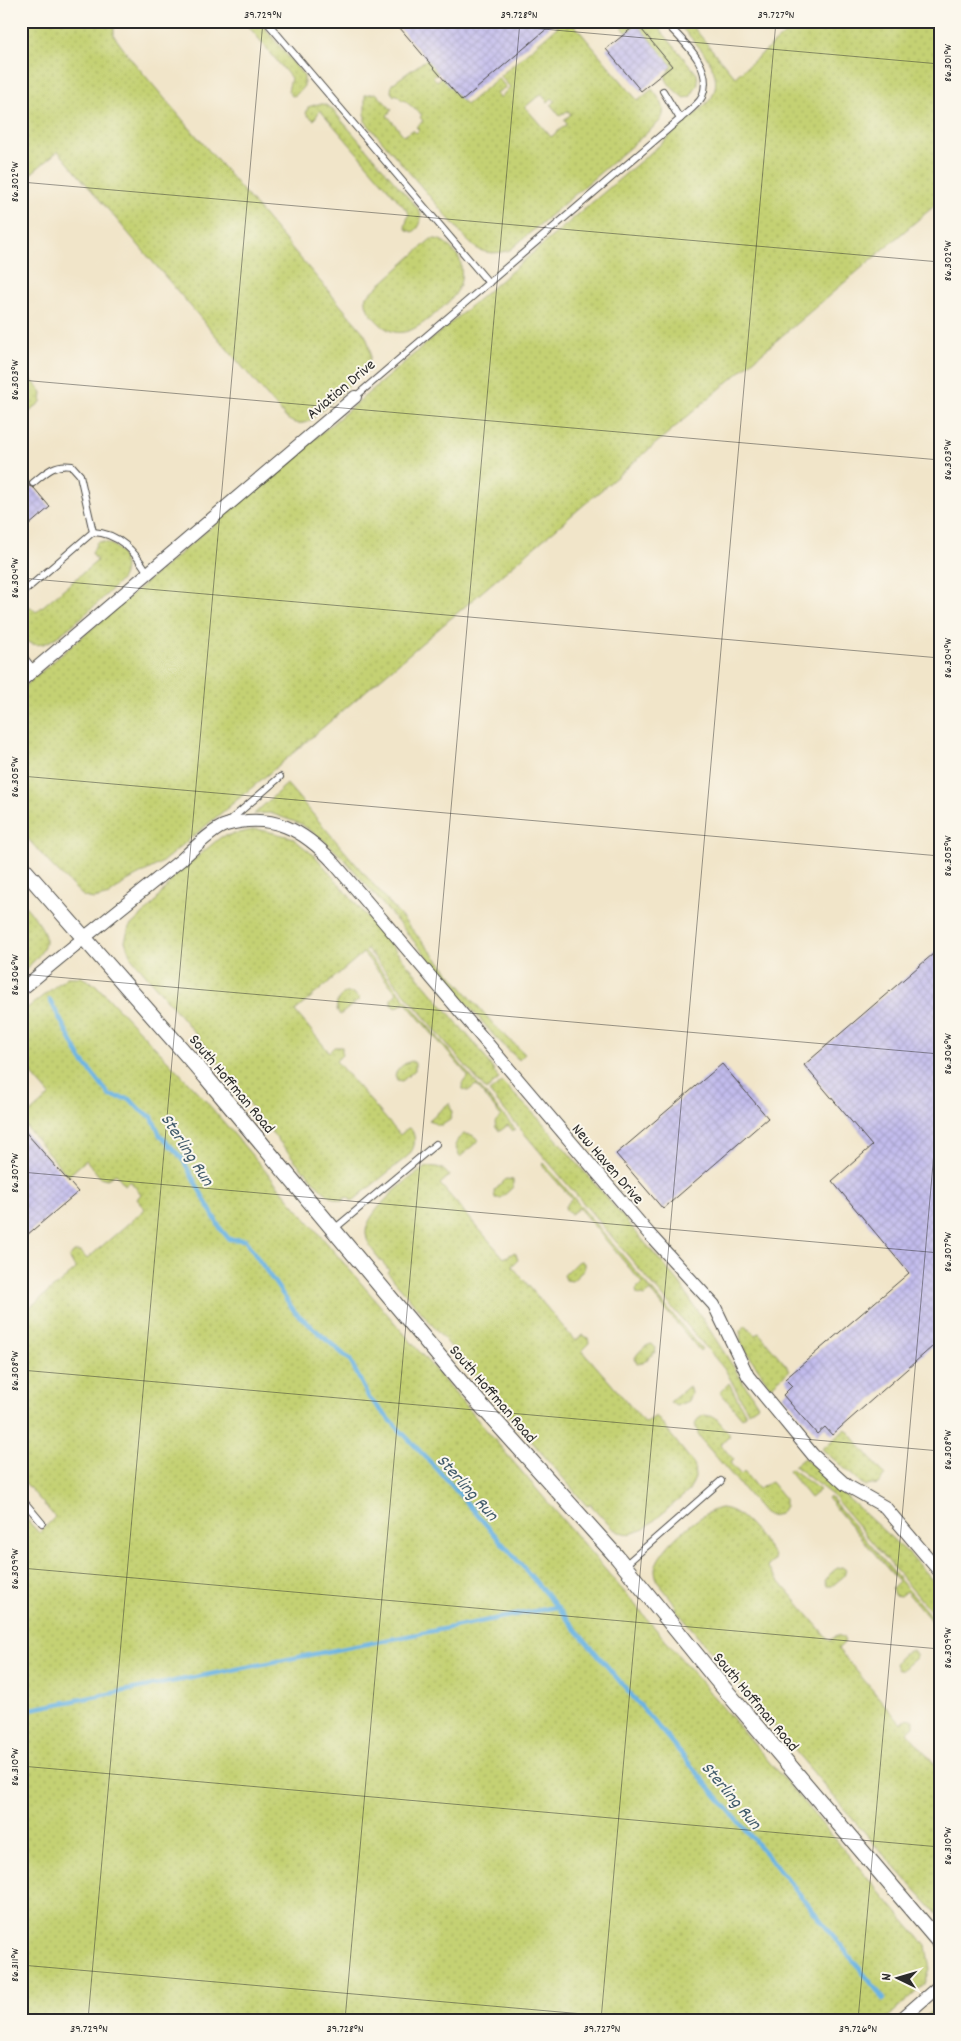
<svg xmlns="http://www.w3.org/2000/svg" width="961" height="2041" viewBox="0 0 961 2041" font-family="Dekko,sans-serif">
<defs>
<pattern id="grass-dots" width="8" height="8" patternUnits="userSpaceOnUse" patternTransform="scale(1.25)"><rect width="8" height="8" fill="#c4d173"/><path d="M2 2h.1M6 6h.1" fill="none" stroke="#a9b464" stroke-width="1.8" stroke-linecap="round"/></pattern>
<pattern id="building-cross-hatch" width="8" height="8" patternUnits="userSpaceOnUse" patternTransform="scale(1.25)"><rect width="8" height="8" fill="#c2bced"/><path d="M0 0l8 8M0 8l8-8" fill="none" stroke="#a7a2cb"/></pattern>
</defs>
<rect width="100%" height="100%" fill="#fbf7ec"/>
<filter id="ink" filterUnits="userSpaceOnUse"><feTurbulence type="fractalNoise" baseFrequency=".02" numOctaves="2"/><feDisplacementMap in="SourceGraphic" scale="10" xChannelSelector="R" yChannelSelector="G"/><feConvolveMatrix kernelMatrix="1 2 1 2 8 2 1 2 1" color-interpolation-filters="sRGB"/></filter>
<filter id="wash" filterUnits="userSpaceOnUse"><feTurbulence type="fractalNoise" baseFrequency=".0096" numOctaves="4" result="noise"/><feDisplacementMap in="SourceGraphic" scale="20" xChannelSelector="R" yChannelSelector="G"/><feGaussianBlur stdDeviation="1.12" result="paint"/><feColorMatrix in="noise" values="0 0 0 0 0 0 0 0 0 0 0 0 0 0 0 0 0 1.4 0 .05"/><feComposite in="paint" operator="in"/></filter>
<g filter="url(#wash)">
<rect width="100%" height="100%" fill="#f1e5c9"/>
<g fill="url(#grass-dots)" stroke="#787e4f" fill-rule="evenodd">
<path d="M21,21H114V36L131,59L364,333C369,342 372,354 369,363C367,370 315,419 307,422C299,425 292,423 286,418L58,151L21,182Z"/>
<path d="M246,21H259L304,76V86L296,95L292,96L288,91L291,78L245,22Z"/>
<path d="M564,21H571L638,101L652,89C661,101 670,111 657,124L510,250C493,255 480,254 468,241L365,121V95L376,93L392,110L387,115L404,136L413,130L416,133L419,130L416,127L423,121L420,117L422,115L404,100L403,101L396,94L394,96L391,92L392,84L427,59L438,73L433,77L437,81L442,77L466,105L498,78L506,87L496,93L500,98L510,87L500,76ZM541,94L548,102L552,98L555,101L551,105L560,116L567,111L571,114L564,120L567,124L551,137L525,107Z"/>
<path d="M622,21H653L697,74L698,84L690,97L684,98C677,93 667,84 665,76L672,66L637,24L627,33L622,27Z"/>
<path d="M676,21H688L735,77L800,21H940V201L279,765L161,863L127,881L109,895L94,899L84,897L51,865L21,831V689L696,114C701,108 708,103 712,97C727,68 692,41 676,21Z"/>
<path d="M318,104H324L331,108L419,210C423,219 421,227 413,232L407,230L405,227L409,213L320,110L314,120L306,114L308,107Z"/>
<path d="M431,239C443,238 448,245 456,254C460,258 461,262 461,267C464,291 451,300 435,314C415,330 397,343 376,320C369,313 365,307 366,297Z"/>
<path d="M21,368L42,392L41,402L21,419Z"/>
<path d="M97,542C118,539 132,564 121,580C107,595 58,641 43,644C34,646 27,643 21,637V607H31L36,612L97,561L92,553Z"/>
<path d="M287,784L495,1026L525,1054L519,1060L495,1037L346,861L325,841L301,824L270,813L254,814Z"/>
<path d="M257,829L291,837L316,857L481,1051L499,1079L486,1090L367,949L365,951L515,1129L513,1131L508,1125L500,1131L496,1128L495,1122L501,1116L476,1085L468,1091L463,1089L462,1084L468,1076L405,1002L396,1008L391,1005V999L397,993L363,953L295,1011L329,1052L334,1047H342V1055L336,1061L400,1135L408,1128L411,1129C417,1138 415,1147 409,1155L354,1200L351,1201L349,1197L344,1198V1201C326,1199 316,1183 305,1170L304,1171L258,1116L210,1051L131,957L125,941L129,927L152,906L175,875L221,837Z"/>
<path d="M21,901C49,934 57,942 21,973Z"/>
<path d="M67,977H81L96,985L204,1099L926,1946L930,1969L925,1984L885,2020H21V1513L39,1533L55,1517L21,1478V1312L23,1313L76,1269L69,1258L74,1252H81L87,1259L145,1209L137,1199L141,1194L130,1181L125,1185L116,1174L107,1179L100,1177L86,1160L68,1176L21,1121L50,1095L21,1062V1013Z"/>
<path d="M345,993H353L360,999L340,1015C334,1007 336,998 345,993Z"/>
<path d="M412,1061L415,1063V1070L402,1081L397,1080L395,1075C397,1069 405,1062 412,1061Z"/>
<path d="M502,1082L542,1122L680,1284L758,1405L748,1412L726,1371L489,1092Z"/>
<path d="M449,1103L452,1112L450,1120L442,1125H437L429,1120Z"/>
<path d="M464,1134L472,1135L479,1140L460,1157L455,1146L458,1139Z"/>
<path d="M544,1163L702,1349L700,1351L650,1291L644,1296L637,1294L636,1289L642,1283L579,1208L571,1214L566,1211L565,1206L572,1199L542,1165Z"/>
<path d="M427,1167C437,1166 443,1167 449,1176L440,1184L504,1258L515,1252L518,1260L512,1266L575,1341L583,1335L588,1338L589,1343L582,1350L645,1423L656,1416L694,1464L695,1478L689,1491L644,1529L630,1534L619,1532L612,1528L590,1504L587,1506L387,1272L389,1270C381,1260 367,1247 366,1234C364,1213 409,1177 427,1167Z"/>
<path d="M506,1179L513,1180V1187L501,1198H495L494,1191Z"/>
<path d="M581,1261L584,1263V1270L572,1281L566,1280L564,1275L577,1262Z"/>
<path d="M746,1325L755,1335L759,1333L790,1370L770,1387L741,1343L740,1331Z"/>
<path d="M652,1344L656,1348L655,1352L643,1363H637L635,1358C638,1352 645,1345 652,1344Z"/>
<path d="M729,1383L746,1415L742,1418L720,1392Z"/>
<path d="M689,1386L691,1393L688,1401L676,1406L670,1402Z"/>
<path d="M704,1415L715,1417L729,1433V1436L720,1444L734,1460L730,1463L741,1475L744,1472L758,1489L771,1482L785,1499V1506L780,1514L770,1516L764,1513L700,1438L695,1425L698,1419Z"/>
<path d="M846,1429L885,1475L878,1484L865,1486L860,1482L822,1449Z"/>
<path d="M804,1458L909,1554L940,1589V1622L832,1495L794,1466Z"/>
<path d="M791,1469L820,1490L810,1498L788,1471Z"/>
<path d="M829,1496L940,1627V1631L906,1591L900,1596L894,1595L892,1589L899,1582L827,1498Z"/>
<path d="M721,1508C744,1510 760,1538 773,1554L775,1560L767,1567L830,1641L837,1635L843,1637L845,1642L838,1649L901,1724L908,1718L914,1720V1726L907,1732L940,1770V1917L873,1843L677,1611C675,1597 657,1588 655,1572C653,1552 703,1510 721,1508Z"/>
<path d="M842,1567L846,1570L844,1576L832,1586H827L825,1581C828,1575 836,1567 842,1567Z"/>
<path d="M913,1650L916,1654V1658L903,1669H898L895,1664C898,1658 906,1651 913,1650Z"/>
<path d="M940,2005V2020H920Z"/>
</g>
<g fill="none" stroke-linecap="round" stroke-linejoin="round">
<g stroke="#6bb4e3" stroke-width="4.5">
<path d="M50,1000L81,1059L110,1096L130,1099L140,1110L152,1117L160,1135L182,1158L220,1228L229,1239L245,1240L295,1312L350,1360L369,1398L438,1470L524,1568L798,1892L884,1999"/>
<path d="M21,1711L556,1607"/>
</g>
</g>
<g id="blocks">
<g fill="url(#building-cross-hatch)">
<path d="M394,21H556L462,101Z"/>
<path d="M637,24L672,66L641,91L606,49Z"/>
<path d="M21,472L29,481V486L34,488L50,507L21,532Z"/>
<path d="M940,948V1340L832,1435L825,1427L817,1434L783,1395L792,1386L785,1379L909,1273L832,1181L872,1146L804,1065Z"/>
<path d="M722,1064L768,1118L663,1209L616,1154Z"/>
<path d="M21,1127L78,1192L21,1240Z"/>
</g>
</g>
</g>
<g filter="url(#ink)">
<use href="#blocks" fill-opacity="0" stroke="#494743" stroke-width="1"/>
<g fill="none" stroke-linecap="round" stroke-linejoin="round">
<defs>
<g id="service">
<path d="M266,21L489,283"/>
<path d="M609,22V21"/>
<path d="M663,91L680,119"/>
<path d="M355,397L680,119C686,113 698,105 702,97C715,66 682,41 664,21"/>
<path d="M93,532C119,533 135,552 148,573"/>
<path d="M21,594L93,532L80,475L72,466C55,463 46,472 33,483"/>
<path d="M21,654L34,670"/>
<path d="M228,822L280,777"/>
<path d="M333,1230L436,1144"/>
<path d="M21,1498L42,1523"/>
<path d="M625,1565L721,1481"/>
</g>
<g id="minor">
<path d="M21,681L355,397"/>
<path d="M21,990C73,946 127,903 181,860C191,851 214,828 226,825C272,812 304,830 334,863L650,1235L714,1305L748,1376L813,1455L846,1485L885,1507L940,1572"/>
<path d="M900,2020L940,1985"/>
</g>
<path id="tertiary" d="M21,866L206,1077L463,1385L617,1557L716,1679L940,1943"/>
</defs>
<use href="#service" stroke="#494743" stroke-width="8"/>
<use href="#minor" stroke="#494743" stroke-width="14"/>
<use href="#tertiary" stroke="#494743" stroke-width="17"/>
<use href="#service" stroke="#fff" stroke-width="6"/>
<use href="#minor" stroke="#fff" stroke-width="12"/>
<use href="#tertiary" stroke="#fff" stroke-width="15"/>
</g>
</g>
<path fill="none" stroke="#2b2b2b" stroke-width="1" stroke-opacity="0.45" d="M452,21L940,64M21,182L940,262M21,380L940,460M21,578L940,658M21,776L940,856M21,974L940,1054M21,1172L940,1253M21,1370L940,1451M21,1568L940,1649M21,1766L940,1847M21,1965L652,2020M88,2020L263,21M345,2020L520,21M601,2020L776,21M858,2020L940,1084"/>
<g text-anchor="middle" stroke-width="4" stroke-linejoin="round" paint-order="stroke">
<g font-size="16" fill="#2b2b2b" stroke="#fbf7ec">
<text transform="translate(340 388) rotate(-40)" y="6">Aviation Drive</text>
<text transform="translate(233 1083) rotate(50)" y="6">South Hoffman Road</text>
<text transform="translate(609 1163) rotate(49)" y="6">New Haven Drive</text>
<text transform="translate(494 1393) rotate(49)" y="6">South Hoffman Road</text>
<text transform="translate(757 1701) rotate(50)" y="6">South Hoffman Road</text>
</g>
<g font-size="18" font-style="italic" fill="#415b6b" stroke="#fbf7ec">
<text transform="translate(188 1149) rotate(57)" y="6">Sterling Run</text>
<text transform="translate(468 1487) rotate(48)" y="6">Sterling Run</text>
<text transform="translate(732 1795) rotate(50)" y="6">Sterling Run</text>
</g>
</g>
<rect width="961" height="2041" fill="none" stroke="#fbf7ec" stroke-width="55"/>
<g transform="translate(898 1978) rotate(275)" stroke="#fbf7ec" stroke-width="4" paint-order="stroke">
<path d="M0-4L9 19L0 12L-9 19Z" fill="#2b2b2b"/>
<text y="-8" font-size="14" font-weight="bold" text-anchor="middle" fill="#2b2b2b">N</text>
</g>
<rect x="28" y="28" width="906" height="1986" fill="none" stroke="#2b2b2b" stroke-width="2"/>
<g font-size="12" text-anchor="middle" fill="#2b2b2b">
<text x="263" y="18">39.729°N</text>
<text x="519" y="18">39.728°N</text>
<text x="776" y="18">39.727°N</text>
<text transform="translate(947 63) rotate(-90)" y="4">86.301°W</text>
<text transform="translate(14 182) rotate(-90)" y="4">86.302°W</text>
<text transform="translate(947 261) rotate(-90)" y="4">86.302°W</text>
<text transform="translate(14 380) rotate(-90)" y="4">86.303°W</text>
<text transform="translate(947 460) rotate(-90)" y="4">86.303°W</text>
<text transform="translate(14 578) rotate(-90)" y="4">86.304°W</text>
<text transform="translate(947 658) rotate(-90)" y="4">86.304°W</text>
<text transform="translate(14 777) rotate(-90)" y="4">86.305°W</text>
<text transform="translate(947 856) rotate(-90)" y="4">86.305°W</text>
<text transform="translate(14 975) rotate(-90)" y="4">86.306°W</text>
<text transform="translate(947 1054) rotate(-90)" y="4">86.306°W</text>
<text transform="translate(14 1173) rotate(-90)" y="4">86.307°W</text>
<text transform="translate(947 1252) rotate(-90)" y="4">86.307°W</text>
<text transform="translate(14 1371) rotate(-90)" y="4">86.308°W</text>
<text transform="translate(947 1450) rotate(-90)" y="4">86.308°W</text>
<text transform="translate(14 1569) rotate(-90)" y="4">86.309°W</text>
<text transform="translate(947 1648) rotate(-90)" y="4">86.309°W</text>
<text transform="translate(14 1767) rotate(-90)" y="4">86.310°W</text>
<text transform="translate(947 1846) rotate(-90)" y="4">86.310°W</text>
<text transform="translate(14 1965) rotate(-90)" y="4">86.311°W</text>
<text x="89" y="2032">39.729°N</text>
<text x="345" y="2032">39.728°N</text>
<text x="602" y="2032">39.727°N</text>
<text x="858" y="2032">39.726°N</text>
</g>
</svg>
